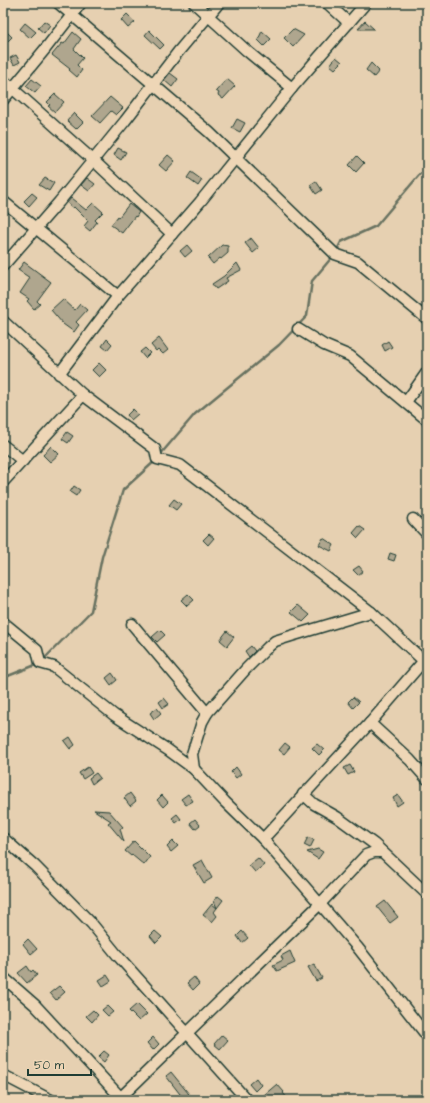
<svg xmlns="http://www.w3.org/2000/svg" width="430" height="1103" viewBox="0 0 430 1103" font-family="'Architects Daughter',sans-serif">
<rect width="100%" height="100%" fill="#e6d0b1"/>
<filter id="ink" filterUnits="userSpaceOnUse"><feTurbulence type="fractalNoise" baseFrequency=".025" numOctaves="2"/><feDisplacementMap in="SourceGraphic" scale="8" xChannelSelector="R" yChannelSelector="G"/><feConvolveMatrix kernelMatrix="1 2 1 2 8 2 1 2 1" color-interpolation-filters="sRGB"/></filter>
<g filter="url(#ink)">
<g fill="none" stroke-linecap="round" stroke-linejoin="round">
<g stroke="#687261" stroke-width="2.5">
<path d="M336,252L341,242L376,226L420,174"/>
<path d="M159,456L195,414L279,345L307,316L312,281L333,256"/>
<path d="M42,661L91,611L102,557L123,490L156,460"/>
<path d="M3,678L38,664"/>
</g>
</g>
<g fill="#afa68e" stroke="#1f3d34">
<path d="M127,14L135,22L128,28L121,20Z"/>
<path d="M44,21L50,25L44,33L38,28Z"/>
<path d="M365,21L374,29H358Z"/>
<path d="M25,23L36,32L30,38L20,29Z"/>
<path d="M3,28L12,37L3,46Z"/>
<path d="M293,29L304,35L293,47L284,38Z"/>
<path d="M149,30L164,45L160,49L145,35Z"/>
<path d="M262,31L271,39L264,46L258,40Z"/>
<path d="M73,32L81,39L74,49L83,58L77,65L82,70L77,77L69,70L70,69L52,55L62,43L64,44Z"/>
<path d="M16,55L20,62L14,65L10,58Z"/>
<path d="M336,57L342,62L335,69L330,65Z"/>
<path d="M371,63L379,71L374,77L366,70Z"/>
<path d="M170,73L178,79L172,87L164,80Z"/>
<path d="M32,79L41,86L35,93L26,86Z"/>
<path d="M227,79L235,86L223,99L218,95L219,93L216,91Z"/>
<path d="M55,94L64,102L55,112L48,106L50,105L47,102Z"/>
<path d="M110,97L123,108L116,115L111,111L100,123L92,116Z"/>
<path d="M74,113L83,122L76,129L67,121Z"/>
<path d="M237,119L245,123L240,132L232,128Z"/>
<path d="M118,148L126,152L121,160L114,155Z"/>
<path d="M168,155L175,161L166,171L159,165Z"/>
<path d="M357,156L364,163L356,172L349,165Z"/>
<path d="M191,172L202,180L198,186L187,178Z"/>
<path d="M45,178L54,183L49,191L39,185Z"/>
<path d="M87,178L95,184L89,191L81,185Z"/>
<path d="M316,181L322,190L316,194L310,185Z"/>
<path d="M32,193L37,197L29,206L24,201Z"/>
<path d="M71,198L86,210L93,203L103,212L95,220L97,222L90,231L84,226L88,221L74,207L73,208L67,203Z"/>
<path d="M129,204L139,212L136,217L135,216L122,233L111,225L118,216L119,217Z"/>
<path d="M251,238L259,248L253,253L245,243Z"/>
<path d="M187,245L192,251L185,257L180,251Z"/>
<path d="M222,245L228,246V253L221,259L220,258L213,264L208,258Z"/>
<path d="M24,262L51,282L37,301L40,304L34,309L27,301L29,299L20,293L30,278L18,270Z"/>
<path d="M237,263L241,270L226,278L228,281L216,289L212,284L224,276Z"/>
<path d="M63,299L75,310L80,304L87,310L76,322L79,325L74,332L63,324L51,310Z"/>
<path d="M159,338L168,350L163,354L158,349L156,351L151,345Z"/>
<path d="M107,339L112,344L107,350L102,346Z"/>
<path d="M388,341L392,347L385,351L382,345Z"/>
<path d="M145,348L150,353L145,358L140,352Z"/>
<path d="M99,363L106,370L99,377L92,370Z"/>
<path d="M133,409L138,414L131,420L127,415Z"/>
<path d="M67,432L73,436L68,443L62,439Z"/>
<path d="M51,446L59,454L50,462L43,455Z"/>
<path d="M74,486L80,490L76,496L70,492Z"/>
<path d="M174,499L181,504L176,510L169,505Z"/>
<path d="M359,526L365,530L358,538L353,533Z"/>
<path d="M209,534L214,538L208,545L203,540Z"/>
<path d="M323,538L334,545L331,551L319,545Z"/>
<path d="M390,553L396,555L394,561L388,559Z"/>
<path d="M359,566L363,571L358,575L353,570Z"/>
<path d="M188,594L194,600L187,606L181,600Z"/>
<path d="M298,605L310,615L303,622L291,612Z"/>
<path d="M160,630L165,635L157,642L152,637Z"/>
<path d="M227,631L234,637L227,646L220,640Z"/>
<path d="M251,646L255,651L249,657L245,651Z"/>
<path d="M112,673L117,680L111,685L106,678Z"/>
<path d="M353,697L359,702L353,708L348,702Z"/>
<path d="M164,698L169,704L163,708L159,702Z"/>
<path d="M157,708L161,713L154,719L150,713Z"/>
<path d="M70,737L75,745L70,749L64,741Z"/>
<path d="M285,743L290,747L284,754L279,750Z"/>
<path d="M317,744L324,750L319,755L312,748Z"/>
<path d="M350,765L354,772L348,775L344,768Z"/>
<path d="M88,767L92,773L83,779L79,773Z"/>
<path d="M236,767L241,774L236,778L231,772Z"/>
<path d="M96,773L100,778L92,784L89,778Z"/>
<path d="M130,793L136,801L130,806L124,798Z"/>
<path d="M188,794L193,801L186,805L181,799Z"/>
<path d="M162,795L168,802L163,807L157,800Z"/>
<path d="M398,795L403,802L397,806L393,798Z"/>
<path d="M94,810L109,811L123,827L120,829L124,842L108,823L111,821Z"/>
<path d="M177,814L181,819L176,823L172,818Z"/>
<path d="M195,819L200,825L195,829L190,823Z"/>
<path d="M308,837L314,840L310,848L304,845Z"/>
<path d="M134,841L150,857L144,865L132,855L131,856L125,851Z"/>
<path d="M173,841L178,846L171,852L167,847Z"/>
<path d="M318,849L323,852L318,859L307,852Z"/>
<path d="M258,858L264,865L255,872L249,865Z"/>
<path d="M202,860L212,878L204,883L193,865Z"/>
<path d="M218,896L223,900L217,908L214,901Z"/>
<path d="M385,901L398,917L390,923L377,907Z"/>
<path d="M212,904L217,908L214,912L217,916L212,922L203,915Z"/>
<path d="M155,931L162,937L156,943L150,936Z"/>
<path d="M242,931L248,938L242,943L237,936Z"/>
<path d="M28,939L37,949L31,954L23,944Z"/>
<path d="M290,951L295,963L277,971L273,965L283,960L281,956Z"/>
<path d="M314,964L322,978L316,981L308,967Z"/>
<path d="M27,966L31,972L33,970L37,975L27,983L18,973Z"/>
<path d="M107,975L111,981L103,986L99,980Z"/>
<path d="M194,977L199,984L193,990L187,983Z"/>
<path d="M59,986L65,992L56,1000L50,993Z"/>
<path d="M137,1004L147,1014L139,1021L129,1011Z"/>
<path d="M107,1006L113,1012L108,1016L102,1010Z"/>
<path d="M93,1010L98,1015L92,1022L86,1016Z"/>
<path d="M222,1035L228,1040L220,1049L214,1044Z"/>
<path d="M153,1037L159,1044L153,1050L147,1043Z"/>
<path d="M104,1051L109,1055L104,1062L98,1057Z"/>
<path d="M171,1072L189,1094L183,1098L166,1076Z"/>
<path d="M256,1078L261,1085L255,1091L249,1084Z"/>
<path d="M277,1084L284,1092L283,1093L289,1100H269L264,1095Z"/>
</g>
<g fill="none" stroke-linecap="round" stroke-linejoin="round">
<defs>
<g id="street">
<path d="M58,3L209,132L335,254L358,262L427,319"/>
<path d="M194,3L247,51L292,88"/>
<path d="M327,3L349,23"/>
<path d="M3,80L93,160L172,234"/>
<path d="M3,100L46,48L81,3"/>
<path d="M3,201L118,296"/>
<path d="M3,266L59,202L125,121L178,52L219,3"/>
<path d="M3,321L83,395L155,449L157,459L180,465L371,612L427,664"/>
<path d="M298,329L324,345L350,356L427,420"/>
<path d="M59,374L118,296L200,202L292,88L366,3"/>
<path d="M406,402L427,372"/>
<path d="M3,445L23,461"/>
<path d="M3,482L83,395"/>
<path d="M413,519L427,534"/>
<path d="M3,622L37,650L40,663L54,667L114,715L168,750L194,769L225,802L263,839L320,904L358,948L427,1036"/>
<path d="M132,624L207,713"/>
<path d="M370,723L410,760L427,779"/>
<path d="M194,769L192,754L202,722L207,713L246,669L268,647L275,641L291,636L371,612"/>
<path d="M303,794L314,804L337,817L374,844L427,894"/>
<path d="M3,838L35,866L92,924L118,956L247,1100"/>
<path d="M263,839L370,723L427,657"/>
<path d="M3,977L35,1005L123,1100"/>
<path d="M3,1075L51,1100"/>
<path d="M118,1100L320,904L366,855L374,852H382"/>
</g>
</defs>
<use href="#street" stroke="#1f3d34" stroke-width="13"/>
<use href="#street" stroke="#eed6b6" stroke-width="10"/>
</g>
</g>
<rect width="430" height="1103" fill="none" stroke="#eed6b6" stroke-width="16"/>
<rect x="8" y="8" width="414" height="1087" fill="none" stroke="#1f3d34" stroke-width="1.5" filter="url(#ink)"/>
<path d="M28 1069v6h63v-6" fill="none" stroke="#1f3d34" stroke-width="2"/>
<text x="34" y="1069" font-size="12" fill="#1f3d34" stroke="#eed6b6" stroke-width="3" paint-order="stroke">50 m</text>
</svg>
